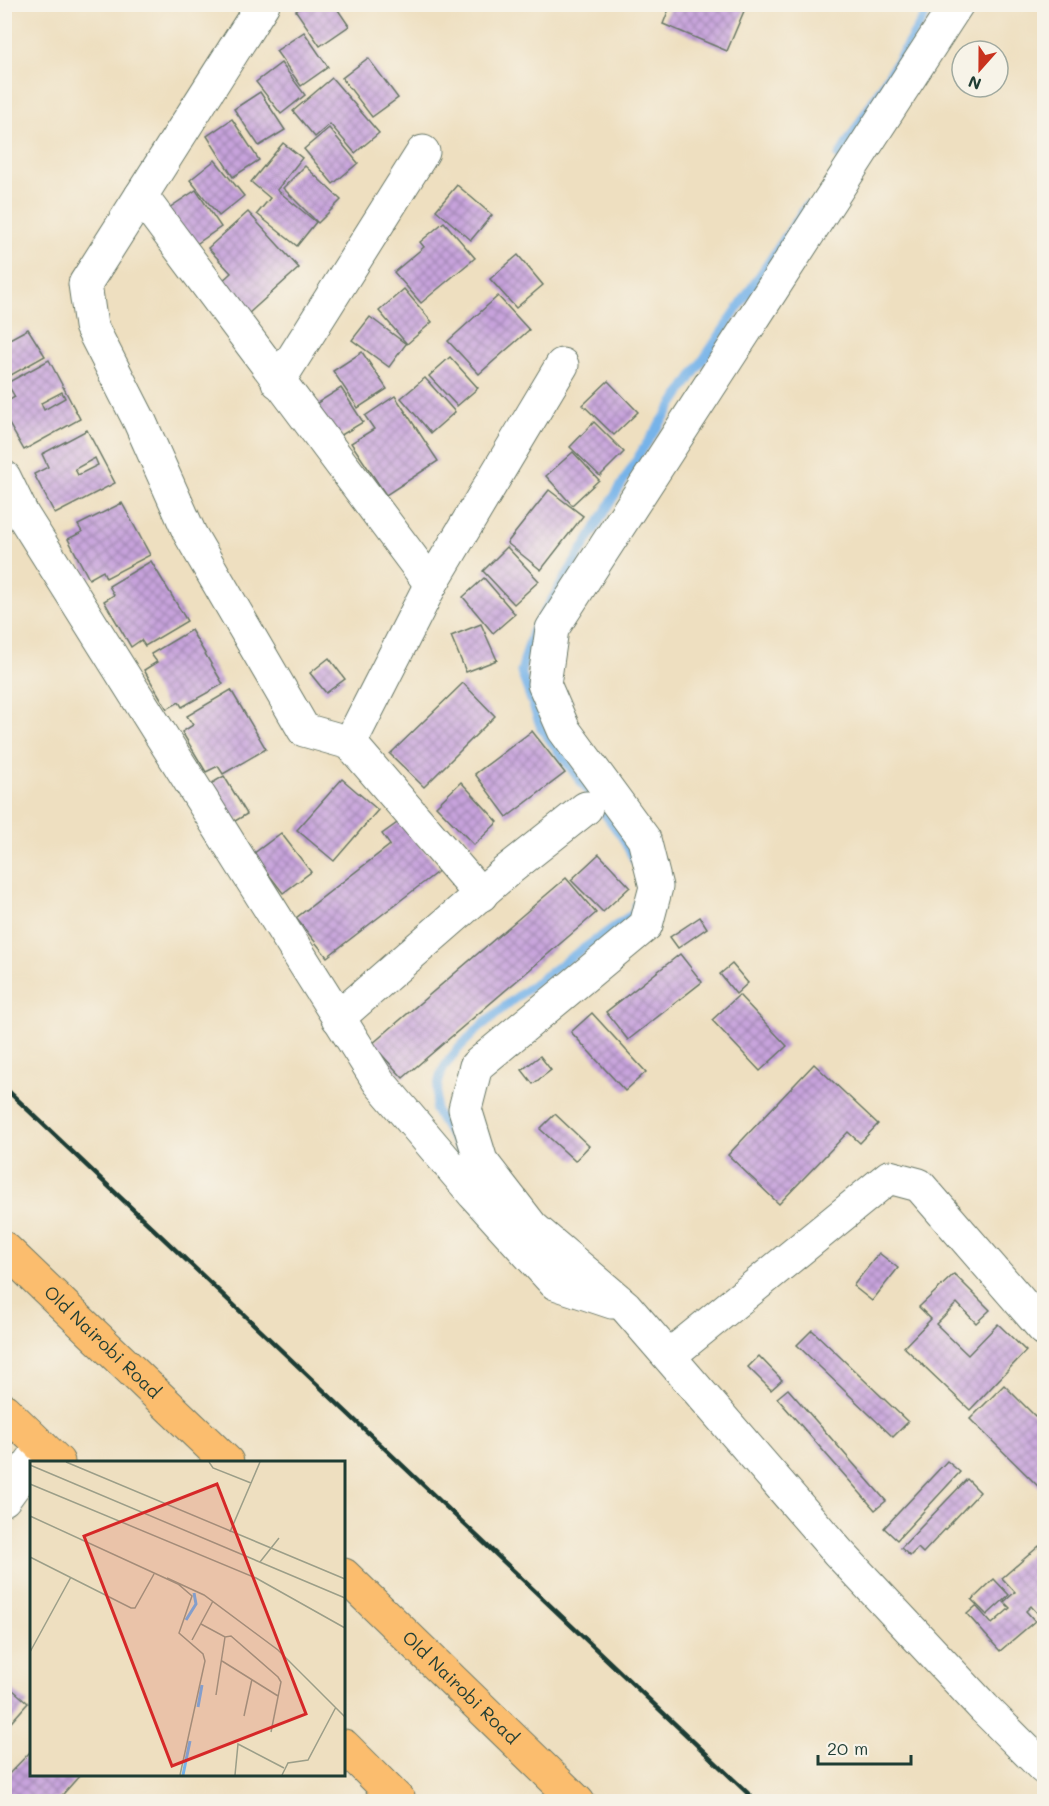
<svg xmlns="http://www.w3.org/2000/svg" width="1049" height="1806" viewBox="0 0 1049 1806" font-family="Mali,sans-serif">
<defs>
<pattern id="building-cross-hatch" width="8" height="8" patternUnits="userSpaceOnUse" patternTransform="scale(1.5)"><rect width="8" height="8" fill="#c7a3dc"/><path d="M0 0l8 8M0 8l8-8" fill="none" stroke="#a186b3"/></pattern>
</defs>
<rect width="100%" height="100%" fill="#f7f3e8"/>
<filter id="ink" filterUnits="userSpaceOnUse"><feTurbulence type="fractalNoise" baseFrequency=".0167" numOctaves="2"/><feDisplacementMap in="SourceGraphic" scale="12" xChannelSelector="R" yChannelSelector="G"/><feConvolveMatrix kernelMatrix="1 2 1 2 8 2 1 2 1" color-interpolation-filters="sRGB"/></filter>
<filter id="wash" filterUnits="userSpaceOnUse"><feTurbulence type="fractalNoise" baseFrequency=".008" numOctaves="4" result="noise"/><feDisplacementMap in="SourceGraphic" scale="24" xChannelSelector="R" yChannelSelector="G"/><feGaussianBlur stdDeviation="1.35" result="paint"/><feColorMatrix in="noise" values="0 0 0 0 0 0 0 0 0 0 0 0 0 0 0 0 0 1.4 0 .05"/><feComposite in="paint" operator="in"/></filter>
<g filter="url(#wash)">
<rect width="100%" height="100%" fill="#eedfc0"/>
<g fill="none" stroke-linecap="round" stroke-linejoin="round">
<g stroke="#76b3e9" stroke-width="9">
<path d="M839,156L932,4"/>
<path d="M635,861L622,837L541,728L521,672L532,632L643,449L807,205"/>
<path d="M468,1163L435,1110C437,1099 437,1085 441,1074C458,1030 591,944 634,913L636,904"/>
</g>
</g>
<g id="blocks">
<g fill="url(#building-cross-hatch)" fill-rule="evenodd">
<path d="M305,4H334L349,26L320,46L296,11Z"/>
<path d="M671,4H747L727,51L663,24Z"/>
<path d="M304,32L328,67L301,86L276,51Z"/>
<path d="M368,58L398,98L372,117L342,78Z"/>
<path d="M281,63L305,95L281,114L256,82Z"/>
<path d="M332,78L379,133L355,153L330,124L315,137L293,111Z"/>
<path d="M260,92L285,130L259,146L234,109Z"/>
<path d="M232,119L259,160L233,177L207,136Z"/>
<path d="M329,128L358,163L333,184L304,149Z"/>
<path d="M283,143L302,158L277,190L316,222L297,246L257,214L270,198L251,182Z"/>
<path d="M215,160L244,196L219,216L190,180Z"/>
<path d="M305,166L341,200L318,223L283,188Z"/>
<path d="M457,185L492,215L471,240L436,210Z"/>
<path d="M196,190L221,227L192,247L166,210Z"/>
<path d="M248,212L299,268L248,314L220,283L231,273L208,248Z"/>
<path d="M444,222L475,258L421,303L394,272L424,247L420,242Z"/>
<path d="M518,255L543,285L516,308L490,279Z"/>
<path d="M404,289L432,322L407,344L379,311Z"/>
<path d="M498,296L529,330L479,374L448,341Z"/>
<path d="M370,317L406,344L389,367L352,340Z"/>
<path d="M28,329L45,356L4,379V342Z"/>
<path d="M362,352L387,389L358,408L333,371Z"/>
<path d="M450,357L478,388L457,406L429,376Z"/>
<path d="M49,360L80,419L24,450L4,415V403L15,397L7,383ZM62,392L65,398L44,410L41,403Z"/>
<path d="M425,378L455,412L431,433L401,398Z"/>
<path d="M608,381L638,412L614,435L583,405Z"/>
<path d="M341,388L363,422L335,439L314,405Z"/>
<path d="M395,396L438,461L386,495L351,443L374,429L365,416Z"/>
<path d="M594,422L624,452L600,476L570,447Z"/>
<path d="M87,430L115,483L55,514L34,474L48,467L42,454ZM95,458L98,465L78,475L75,469Z"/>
<path d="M573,452L599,480L572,505L546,476Z"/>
<path d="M549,490L583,516L541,570L507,543Z"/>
<path d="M122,503L150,555L106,578L103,571L89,579L68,539L82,532L78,525Z"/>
<path d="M507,547L539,581L514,604L483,571Z"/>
<path d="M151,561L187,621L145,646L141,640L131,647L104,601L114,595L109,586Z"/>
<path d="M484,578L515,614L493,633L463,597Z"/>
<path d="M481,624L497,660L466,672L451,636Z"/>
<path d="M191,630L223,684L182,707L179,702L167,709L144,670L157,662L151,654Z"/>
<path d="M329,658L345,679L326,693L310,673Z"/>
<path d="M463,683L495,716L424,787L390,754Z"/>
<path d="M231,690L266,749L223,774L218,766L206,772L182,732L193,725L187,716Z"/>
<path d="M532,731L565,773L507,817L475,774Z"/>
<path d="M224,776L247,814L230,824L207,786Z"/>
<path d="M342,779L378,810L334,861L297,830Z"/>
<path d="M461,782L498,822L474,845L436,806Z"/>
<path d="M400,821L440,870L327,957L296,918L390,845L382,834Z"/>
<path d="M281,833L311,872L283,893L253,854Z"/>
<path d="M599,854L630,887L603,912L571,880Z"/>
<path d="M566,878L596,913L403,1078L372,1044Z"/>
<path d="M700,917L707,928L678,948L670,937Z"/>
<path d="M680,954L702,982L628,1040L606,1012Z"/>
<path d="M732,964L748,983L736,994L720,974Z"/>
<path d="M739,995L787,1046L760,1071L712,1020Z"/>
<path d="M592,1013L646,1072L625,1091L571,1032Z"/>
<path d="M540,1056L551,1070L533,1084L522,1070Z"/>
<path d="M814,1064L878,1124L860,1143L848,1132L779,1204L728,1155Z"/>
<path d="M555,1114L589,1146L575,1161L540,1129Z"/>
<path d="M879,1253L898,1268L872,1301L853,1286Z"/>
<path d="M954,1274L990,1310L976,1323L957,1303L936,1324L968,1355L998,1324L1026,1351L970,1410L904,1347L931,1319L919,1307Z"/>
<path d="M812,1330L908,1422L893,1437L797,1345Z"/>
<path d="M759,1356L782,1380L771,1390L748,1367Z"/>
<path d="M1004,1385L1044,1425V1492L970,1419Z"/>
<path d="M788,1389L886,1501L875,1510L777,1398Z"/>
<path d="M947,1461L960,1472L897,1540L884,1528Z"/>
<path d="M967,1479L980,1492L923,1553L918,1548L910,1556L901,1548Z"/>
<path d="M1039,1546L1044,1553V1610L1039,1615L1031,1606L1026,1611L1035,1621L1000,1651L967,1614L976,1606L992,1624L1010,1608L1004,1602L1015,1592L1002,1578Z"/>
<path d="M994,1579L1009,1595L987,1615L972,1600Z"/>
<path d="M5,1683L28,1703L5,1729Z"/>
<path d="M32,1750V1774H81L56,1802H4V1779Z"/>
</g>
</g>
</g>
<g filter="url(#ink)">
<use href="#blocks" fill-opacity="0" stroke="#677665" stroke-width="1.5"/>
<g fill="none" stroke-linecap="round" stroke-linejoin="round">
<defs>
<g id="minor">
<path d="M263,4L85,284L91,326L140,422L190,534L304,730L350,743L481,895"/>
<path d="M957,4L552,629L544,684L564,730L644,839L656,887L646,925L476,1066L465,1109L481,1161L532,1227L625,1306L838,1552L984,1708L1044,1768"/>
<path d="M141,196L431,584"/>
<path d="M278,382L423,152"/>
<path d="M4,477L22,514L379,1082L474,1194L555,1283L612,1302"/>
<path d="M350,743L431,584L562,365"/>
<path d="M338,1018L508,870L586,808"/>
<path d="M669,1356L889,1177L919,1185L1044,1329"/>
<path d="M4,1499L42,1447"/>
</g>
<g id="highway">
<path id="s1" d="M4,1248L227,1462"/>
<path d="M4,1410L58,1462"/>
<path id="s2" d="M344,1575L578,1802"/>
<path d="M344,1746L400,1802"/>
</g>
</defs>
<use href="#minor" stroke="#677665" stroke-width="35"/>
<use href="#highway" stroke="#677665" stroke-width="35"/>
<use href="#minor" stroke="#fff" stroke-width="33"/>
<use href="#highway" stroke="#fbbd6e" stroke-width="33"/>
<path stroke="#1f3d34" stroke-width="4.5" d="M4,1087L757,1802"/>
</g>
</g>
<g text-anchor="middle" stroke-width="6" stroke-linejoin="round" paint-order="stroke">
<g font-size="18" fill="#1f3d34" stroke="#f7f3e8">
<text dy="6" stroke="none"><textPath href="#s1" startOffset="136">Old Nairobi Road</textPath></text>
<text dy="6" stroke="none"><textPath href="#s2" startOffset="162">Old Nairobi Road</textPath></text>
</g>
</g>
<g transform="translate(30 1461)">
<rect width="315" height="315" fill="#eedfc0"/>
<path fill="none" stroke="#76b3e9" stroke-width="3" d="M156,159L166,143L164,132M168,246L172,224M153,314L160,280"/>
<path fill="none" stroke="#9b9e88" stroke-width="1.5" d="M36,1L315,118M179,1L183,7L221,22M0,4L315,137M0,23L226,117L315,167M0,55L148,123L162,135L149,172L173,193L175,200L150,314M200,71L230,1M0,96L101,147H105L124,113M230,101L249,77M137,117L174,134L248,189L315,256M171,163L195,176L201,175L248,216L251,221L241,271M162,179L183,140M0,191L41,116M192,200L248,235M186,234L195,176M214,255L222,218M205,314L208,283L254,307M252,314L258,302L278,299L306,246"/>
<path fill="#d62828" fill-opacity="0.15" stroke="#d62828" stroke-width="3" d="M187,23L276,253L142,305L54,75Z"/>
<rect width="315" height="315" fill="none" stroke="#1f3d34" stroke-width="3"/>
</g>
<rect width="1049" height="1806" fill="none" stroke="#f7f3e8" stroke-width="24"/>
<g transform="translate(980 69) rotate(201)"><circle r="28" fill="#f7f3e8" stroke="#a1aaa0" stroke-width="1.5"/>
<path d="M0-4.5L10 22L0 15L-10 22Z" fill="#c8321e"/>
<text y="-9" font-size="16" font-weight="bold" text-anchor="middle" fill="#1f3d34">N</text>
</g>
<path d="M818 1755v9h93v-9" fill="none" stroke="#1f3d34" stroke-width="3"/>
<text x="827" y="1755" font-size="18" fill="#1f3d34" stroke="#f7f3e8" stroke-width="4.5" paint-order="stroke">20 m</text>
</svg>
